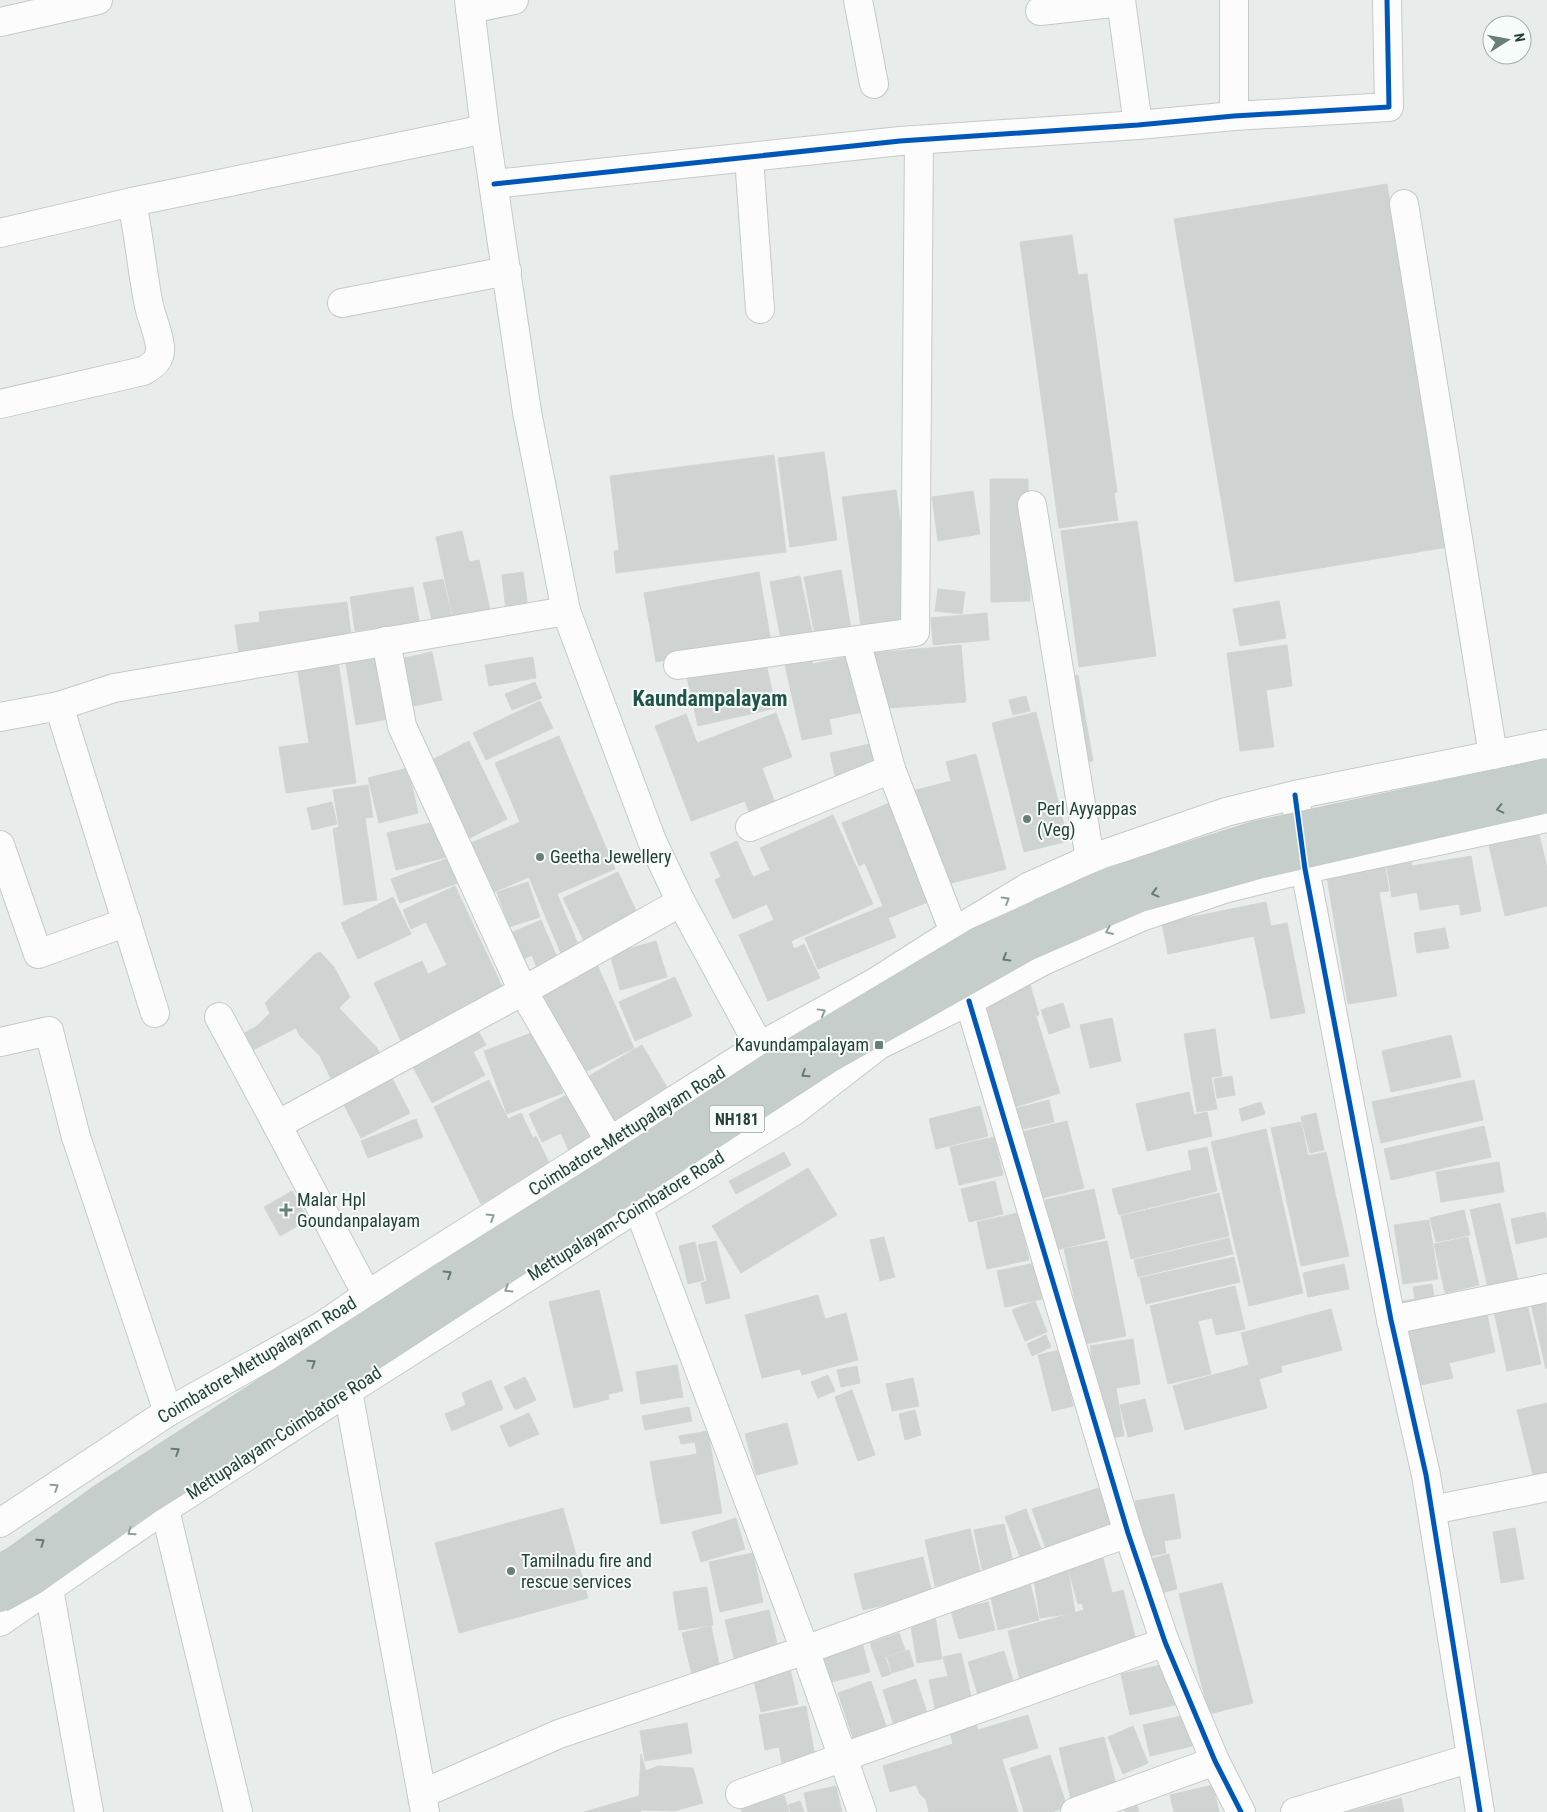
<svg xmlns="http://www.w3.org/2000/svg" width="1547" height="1812" viewBox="0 0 1547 1812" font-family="'Roboto Condensed',sans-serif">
<rect width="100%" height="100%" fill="#e8edeb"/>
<g fill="#cfd4d2" stroke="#d1d6d4">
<path d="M1387,184L1448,547L1235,582L1174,219Z"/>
<path d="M1072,235L1078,275L1087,274L1117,492L1114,493L1118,520L1059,528L1020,242Z"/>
<path d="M824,452L837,540L790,547L778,458Z"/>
<path d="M774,455L786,552L616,573L614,551L619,550L610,476Z"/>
<path d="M990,479H1028L1030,601L991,602Z"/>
<path d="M896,490L914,619L861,626L842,497Z"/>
<path d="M973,491L980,534L938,541L932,497Z"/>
<path d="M1137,521L1156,656L1079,667L1061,531Z"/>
<path d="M462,531L469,562L479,560L490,610L453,618L436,537Z"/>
<path d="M841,570L851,629L815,636L804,577Z"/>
<path d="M523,572L528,608L506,611L502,575Z"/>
<path d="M759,572L771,642L656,662L644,593Z"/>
<path d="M800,576L812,632L781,639L770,582Z"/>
<path d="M443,579L452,618L433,624L423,583Z"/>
<path d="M413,587L419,621L355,631L350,597Z"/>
<path d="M938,589L965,592L962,614L935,611Z"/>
<path d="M1279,601L1286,638L1240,646L1233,609Z"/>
<path d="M347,602L351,635L296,642V649L239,656L235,625L260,622L259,612Z"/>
<path d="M987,613L989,640L933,645L931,618Z"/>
<path d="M961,645L966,702L877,709L872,653Z"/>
<path d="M1287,645L1292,686L1266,690L1274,747L1240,751L1227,653Z"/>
<path d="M432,652L442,700L409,707L399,659Z"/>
<path d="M378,653L389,719L356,725L345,658Z"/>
<path d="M810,655L813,664L851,656L863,712L829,719L832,734L802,740L784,661Z"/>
<path d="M533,657L536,678L489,686L485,665Z"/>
<path d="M765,659L776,708L698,726L687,677Z"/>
<path d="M338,660L356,783L286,793L279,747L309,743L297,666Z"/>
<path d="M1078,675L1093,761L1081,763L1066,677Z"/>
<path d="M535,682L542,698L512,710L505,694Z"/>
<path d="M1026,696L1030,711L1013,715L1009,700Z"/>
<path d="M540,701L553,728L486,760L473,733Z"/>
<path d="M1036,712L1068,841L1024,852L992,723Z"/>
<path d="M776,713L792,757L762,768L775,803L749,812L745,801L691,821L655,726L686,714L697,743Z"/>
<path d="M559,736L615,869L557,894L580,949L562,956L529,877L487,895L466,845L520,822L495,763Z"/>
<path d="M469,741L507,819L466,840L428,762Z"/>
<path d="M874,743L879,766L835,776L830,753Z"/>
<path d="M976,754L1006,869L940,886L905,793L951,781L946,762Z"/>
<path d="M408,768L418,813L379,823L368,778Z"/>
<path d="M368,785L373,817L365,818L377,900L344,905L333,829L339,827L333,790Z"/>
<path d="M899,799L940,897L888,918L896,937L818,969L805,938L883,906L865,863L859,866L842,823Z"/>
<path d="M332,802L337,824L312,830L307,808Z"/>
<path d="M833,815L873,904L791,941L794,949L804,944L820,978L768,1001L739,935L774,920L767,904L733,919L715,880L721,877L710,853L737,841L753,877L770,870L760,848Z"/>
<path d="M439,821L447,857L396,870L387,833Z"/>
<path d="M1539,834L1547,868V906L1505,916L1489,845Z"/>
<path d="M1410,853L1412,866L1471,856L1481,911L1461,915L1459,904L1420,910L1417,892L1392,897L1385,857Z"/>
<path d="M449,858L458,883L400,903L391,879Z"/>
<path d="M1384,861L1389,891L1379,892L1397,996L1348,1004L1326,871Z"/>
<path d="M618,872L638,915L584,941L563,898Z"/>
<path d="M528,882L540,917L509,927L497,892Z"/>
<path d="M455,886L505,993L401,1041L374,983L422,961L428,974L447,965L426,922L411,929L403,910Z"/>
<path d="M393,897L411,934L358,959L341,923Z"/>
<path d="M1266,902L1271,926L1287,923L1305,1013L1271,1019L1254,936L1168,954L1162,923Z"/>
<path d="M541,920L560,964L539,973L532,955L517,962L506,935Z"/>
<path d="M1445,928L1449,948L1417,953L1414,933Z"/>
<path d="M656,941L667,977L620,990L610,954Z"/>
<path d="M320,952L334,967L350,997L339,1008L377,1048L382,1058L335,1087L320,1056L300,1036L296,1028L249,1052L241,1035L257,1026L270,1013L265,1003L315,954Z"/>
<path d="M596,962L634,1048L581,1074L538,989Z"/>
<path d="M675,977L692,1016L635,1041L619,1002Z"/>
<path d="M1030,985L1039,1015L1036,1016L1060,1093L1015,1107L982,1000Z"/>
<path d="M1063,1003L1070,1027L1049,1034L1041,1010Z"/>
<path d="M1112,1018L1121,1061L1090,1068L1080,1025Z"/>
<path d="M477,1029L486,1045L473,1052L485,1075L432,1103L412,1065Z"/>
<path d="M1215,1029L1222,1076L1211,1077L1217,1109L1197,1112L1184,1034Z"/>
<path d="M539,1030L563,1093L507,1114L484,1051Z"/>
<path d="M1451,1035L1461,1077L1391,1092L1382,1051Z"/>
<path d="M642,1045L668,1089L609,1123L584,1079Z"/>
<path d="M1232,1076L1235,1095L1217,1098L1214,1079Z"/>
<path d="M392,1078L410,1113L361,1138L343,1103Z"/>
<path d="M489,1080L508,1119L521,1113L533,1138L536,1136L552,1169L481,1204L434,1107Z"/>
<path d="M1474,1080L1483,1120L1381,1143L1372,1102Z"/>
<path d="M1189,1092L1194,1115L1207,1112L1212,1136L1147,1151L1136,1104Z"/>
<path d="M571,1093L594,1139L569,1151L561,1133L542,1142L529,1114Z"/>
<path d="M1049,1100L1054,1122L1019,1130L1014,1109Z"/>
<path d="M1261,1102L1265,1114L1242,1121L1239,1109Z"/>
<path d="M980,1106L988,1136L936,1149L929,1119Z"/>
<path d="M1316,1113L1324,1150L1310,1153L1301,1117Z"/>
<path d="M416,1119L423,1137L368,1158L361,1141Z"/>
<path d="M1067,1121L1084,1188L1038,1199L1022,1132Z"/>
<path d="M1301,1122L1308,1156L1326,1152L1349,1256L1301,1266L1271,1128Z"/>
<path d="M1484,1126L1491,1157L1391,1180L1384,1149Z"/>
<path d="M1266,1129L1303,1293L1249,1306L1211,1142Z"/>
<path d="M994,1137L1003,1175L959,1185L950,1147Z"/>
<path d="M1207,1147L1217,1191L1119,1215L1112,1189L1192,1170L1188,1151Z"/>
<path d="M784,1152L791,1165L736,1194L729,1181Z"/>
<path d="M1499,1162L1504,1192L1441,1202L1436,1172Z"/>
<path d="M808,1168L837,1215L741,1273L712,1226Z"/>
<path d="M995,1181L1003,1214L969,1222L961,1189Z"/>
<path d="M1094,1189L1105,1238L1056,1250L1045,1200Z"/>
<path d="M292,1191L308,1220L280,1236L264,1207Z"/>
<path d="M1219,1193L1229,1236L1131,1259L1121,1216Z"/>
<path d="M1500,1203L1519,1285L1489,1292L1470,1210Z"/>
<path d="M1464,1210L1470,1235L1436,1242L1430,1218Z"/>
<path d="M1545,1212L1547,1223V1237L1516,1244L1511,1219Z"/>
<path d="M1018,1213L1029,1260L987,1269L977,1222Z"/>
<path d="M1429,1220L1438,1279L1403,1284L1394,1225Z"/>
<path d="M884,1237L895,1277L880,1281L870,1240Z"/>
<path d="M1468,1237L1479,1285L1445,1293L1434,1244Z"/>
<path d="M1229,1238L1233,1254L1138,1277L1134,1260Z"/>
<path d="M716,1241L730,1298L706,1304L701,1283L707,1281L698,1245Z"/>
<path d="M1107,1241L1126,1336L1084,1344L1064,1249Z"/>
<path d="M695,1242L704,1280L688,1284L679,1246Z"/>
<path d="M1234,1257L1240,1282L1146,1304L1140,1278Z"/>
<path d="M1035,1263L1042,1299L1005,1307L997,1271Z"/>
<path d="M1344,1264L1349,1289L1308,1297L1303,1273Z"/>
<path d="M1432,1284L1435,1305L1398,1311L1396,1302L1415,1299L1413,1287Z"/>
<path d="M1235,1286L1245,1329L1216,1335L1212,1318L1198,1321L1211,1374L1168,1384L1150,1306Z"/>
<path d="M599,1290L623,1391L608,1394L609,1399L574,1408L549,1302Z"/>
<path d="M818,1295L825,1319L846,1313L858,1360L802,1375L800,1369L762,1378L745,1315Z"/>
<path d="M1526,1299L1541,1364L1507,1371L1493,1307Z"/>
<path d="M1546,1300L1547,1368L1546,1369L1531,1304Z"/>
<path d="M1035,1301L1047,1332L1025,1341L1012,1310Z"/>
<path d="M1331,1309L1342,1350L1281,1366L1282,1372L1259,1379L1267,1408L1185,1430L1173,1386L1249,1365L1241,1333Z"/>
<path d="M1486,1309L1495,1352L1449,1363L1453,1378L1416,1386L1403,1328Z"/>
<path d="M1046,1335L1051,1347L1032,1356L1027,1344Z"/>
<path d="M1133,1339L1140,1384L1116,1388L1124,1436L1105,1439L1090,1346Z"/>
<path d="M1060,1350L1073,1406L1052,1411L1038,1355Z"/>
<path d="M677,1365L683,1397L641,1404L636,1372Z"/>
<path d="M857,1366L860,1383L841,1387L837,1370Z"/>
<path d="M828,1375L835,1391L818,1398L811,1382Z"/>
<path d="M525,1377L536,1400L515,1410L504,1387Z"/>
<path d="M913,1378L919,1406L892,1411L886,1384Z"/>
<path d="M491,1380L503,1409L452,1431L445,1414L466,1405L462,1393Z"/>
<path d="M852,1390L875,1455L858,1461L835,1397Z"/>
<path d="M1145,1399L1153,1431L1128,1437L1120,1405Z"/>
<path d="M1547,1403V1480L1535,1483L1517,1410Z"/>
<path d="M689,1407L692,1421L645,1430L642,1416Z"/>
<path d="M915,1410L921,1435L905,1440L899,1414Z"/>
<path d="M529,1413L539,1434L509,1447L500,1426Z"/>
<path d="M787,1423L798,1464L756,1475L745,1434Z"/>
<path d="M708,1431L722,1513L661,1524L650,1462L697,1454L695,1442L681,1444L679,1436Z"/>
<path d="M1102,1487L1116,1530L1047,1552L1032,1509Z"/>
<path d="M1174,1494L1181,1538L1164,1541L1166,1553L1145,1557L1135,1501Z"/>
<path d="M563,1508L588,1598L459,1633L435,1543Z"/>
<path d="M1026,1509L1043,1554L1022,1562L1005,1517Z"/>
<path d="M736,1518L745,1549L701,1562L692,1532Z"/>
<path d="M1004,1524L1013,1562L982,1569L974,1530Z"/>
<path d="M1515,1528L1524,1579L1501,1583L1493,1532Z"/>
<path d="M970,1529L981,1575L935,1586L925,1540Z"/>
<path d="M753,1553L763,1602L720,1612L709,1562Z"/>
<path d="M1169,1554L1177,1589L1157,1594L1150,1559Z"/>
<path d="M1102,1555L1112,1593L1123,1590L1137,1644L1021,1684L1008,1631L1084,1610L1082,1603L1078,1604L1067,1564Z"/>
<path d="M923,1557L932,1593L863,1610L854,1574Z"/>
<path d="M1068,1569L1075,1613L1040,1618L1033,1574Z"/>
<path d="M1029,1579L1039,1620L998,1630L989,1589Z"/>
<path d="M1222,1583L1253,1703L1209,1714L1179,1594Z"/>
<path d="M707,1587L713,1625L679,1630L673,1592Z"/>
<path d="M988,1602L995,1630L959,1639L951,1611Z"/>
<path d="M934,1609L942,1659L917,1663L909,1614Z"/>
<path d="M769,1610L778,1647L734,1658L725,1620Z"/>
<path d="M711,1626L720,1668L692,1675L682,1633Z"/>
<path d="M899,1633L905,1650L885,1657L891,1674L882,1677L870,1643Z"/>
<path d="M861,1639L870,1672L824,1684L815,1651Z"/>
<path d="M909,1650L914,1666L892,1673L887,1657Z"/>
<path d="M1004,1651L1015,1687L979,1698L968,1662Z"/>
<path d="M961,1653L973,1705L936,1713L929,1680L948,1676L943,1657Z"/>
<path d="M1170,1663L1179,1704L1130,1715L1121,1674Z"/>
<path d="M790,1669L798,1704L761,1712L753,1677Z"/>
<path d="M916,1679L928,1716L894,1726L883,1690Z"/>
<path d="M871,1681L887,1729L854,1741L838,1693Z"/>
<path d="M806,1706L815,1757L782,1763L779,1747L765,1750L759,1715Z"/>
<path d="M1028,1715L1038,1748L1002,1759L1018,1812H929L926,1800L920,1794L916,1785L890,1792L883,1766L953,1744L950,1732L976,1724L978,1730Z"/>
<path d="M1185,1715L1192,1746L1150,1756L1143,1725Z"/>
<path d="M687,1723L692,1753L645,1761L640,1731Z"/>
<path d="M1133,1726L1148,1763L1123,1774L1108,1737Z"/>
<path d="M1104,1737L1117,1789L1071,1800L1059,1748Z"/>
<path d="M641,1754L646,1771L658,1766L693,1768L703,1803L674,1811L641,1810V1812H584L639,1796Z"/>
<path d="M1050,1755L1067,1807L1052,1812H1024L1010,1768Z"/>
<path d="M1213,1785L1219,1812H1174L1170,1795Z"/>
<path d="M836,1786L842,1812H808L804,1793Z"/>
<path d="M784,1795L789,1812H742L741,1808Z"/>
<path d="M1401,1798L1404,1812H1347Z"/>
<path d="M800,1801L804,1812H791L788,1805Z"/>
<path d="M1136,1803L1139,1812H1125L1124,1808Z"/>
</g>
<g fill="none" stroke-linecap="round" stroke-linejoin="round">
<defs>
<g id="minor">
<path d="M858,0L874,84"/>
<path d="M1121,0L1138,125"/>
<path d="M470,9L514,0"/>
<path d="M1040,11L1121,2"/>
<path d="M0,22L98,0"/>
<path d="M1234,116V0"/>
<path d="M749,158L760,309"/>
<path d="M494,184L900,141L1138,125L1234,116L1389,107L1387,0"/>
<path d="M1404,204L1493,755"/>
<path d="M0,233L132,202"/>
<path d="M342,303L507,271"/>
<path d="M0,404L143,371C153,366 161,360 160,347C159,334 152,319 149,306C142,271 139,236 132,202L485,129"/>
<path d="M1032,505L1090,859"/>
<path d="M386,641L402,726L523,991L610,1142"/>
<path d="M856,641L891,769L954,932"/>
<path d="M678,665L915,632L919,140"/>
<path d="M59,706L155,1013"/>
<path d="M0,717L59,706L114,688L566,611"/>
<path d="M750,827L891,769"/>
<path d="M0,845L38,954L127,922"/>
<path d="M969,1001L1128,1533L1165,1642L1215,1761L1241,1812"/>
<path d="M219,1017L277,1125L523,991L681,902"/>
<path d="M0,1042L49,1031L76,1137L168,1412"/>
<path d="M277,1125L367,1295"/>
<path d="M638,1207L805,1650L862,1812"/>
<path d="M1391,1320L1547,1288"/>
<path d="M348,1391L425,1812"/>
<path d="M165,1510L238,1812"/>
<path d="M1432,1510L1547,1487"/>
<path d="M49,1589L89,1812"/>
<path d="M422,1794L559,1734L805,1650L1128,1533"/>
<path d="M740,1794L1165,1642"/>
<path d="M1075,1812L1215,1761"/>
<path d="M1295,1812L1471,1758"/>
</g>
<path id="tertiary" d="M1295,795L1305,869L1391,1320L1426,1475L1480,1812"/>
<g id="secondary">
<path d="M469,0L485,129L527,412L566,611L652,841L681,902L768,1062"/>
<path d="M0,1523L168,1412L322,1326L367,1295L760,1046L874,983L954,932L1028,887L1090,859L1226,812L1295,795L1547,744"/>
<path d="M0,1622L157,1514L348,1391L638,1207L794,1111L879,1045L969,1001L1043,961L1141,917L1224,889L1305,869L1547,818"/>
</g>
</defs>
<use href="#minor" stroke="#c5cac8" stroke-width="30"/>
<use href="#tertiary" stroke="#c5cac8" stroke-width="30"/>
<use href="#secondary" stroke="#c3cbc8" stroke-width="30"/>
<use href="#minor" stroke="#fcfcfc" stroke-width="28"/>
<use href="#tertiary" stroke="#fcfcfc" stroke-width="28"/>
<use href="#secondary" stroke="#fcfcfc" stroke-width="28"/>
<defs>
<g id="trunk-bridge">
<path d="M0,1569L15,1561L104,1497L429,1286L606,1175L796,1051L978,942L1113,881L1255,836L1547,773"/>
<path d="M0,1598L33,1580L148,1499L278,1417L829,1058L1027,946L1140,897L1258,864L1547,798"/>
</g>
</defs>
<use href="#trunk-bridge" stroke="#c3ccc9" stroke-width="30" stroke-linecap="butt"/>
<use href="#trunk-bridge" stroke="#c6cecc" stroke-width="28"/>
<defs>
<g id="cycleway">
<path d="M494,184L900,141L1138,125L1234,116L1389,107L1387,0"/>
<path d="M1295,795L1305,869L1391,1320L1426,1475L1480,1812"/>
<path d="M969,1001L1128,1533L1165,1642L1215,1761L1241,1812"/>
</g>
</defs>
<use href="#cycleway" stroke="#f7fbf9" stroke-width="8"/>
<use href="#cycleway" stroke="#0057b8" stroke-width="5"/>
</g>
<defs><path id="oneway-chevron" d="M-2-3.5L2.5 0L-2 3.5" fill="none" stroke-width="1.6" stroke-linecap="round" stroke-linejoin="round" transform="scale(1.25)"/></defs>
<g stroke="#657a74">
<use href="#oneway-chevron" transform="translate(1500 809) rotate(167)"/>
<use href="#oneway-chevron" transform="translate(1155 893) rotate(165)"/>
<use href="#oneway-chevron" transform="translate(1006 958) rotate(150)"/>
<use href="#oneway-chevron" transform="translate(805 1074) rotate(147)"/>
<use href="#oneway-chevron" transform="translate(448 1274) rotate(-32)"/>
<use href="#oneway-chevron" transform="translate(312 1363) rotate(-33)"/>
<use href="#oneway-chevron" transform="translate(176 1451) rotate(-33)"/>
<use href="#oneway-chevron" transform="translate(41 1542) rotate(-35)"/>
</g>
<g stroke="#909f9b">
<use href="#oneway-chevron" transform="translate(1006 900) rotate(-31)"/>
<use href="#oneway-chevron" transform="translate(1109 931) rotate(156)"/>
<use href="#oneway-chevron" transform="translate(822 1012) rotate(-29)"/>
<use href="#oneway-chevron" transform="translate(491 1217) rotate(-32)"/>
<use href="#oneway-chevron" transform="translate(508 1289) rotate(148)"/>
<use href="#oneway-chevron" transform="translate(55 1487) rotate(-33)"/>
<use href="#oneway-chevron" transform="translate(131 1532) rotate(145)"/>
</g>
<g fill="#697e78" stroke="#f7fbf9" stroke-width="2">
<circle cx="1027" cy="819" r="5"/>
<circle cx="540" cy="857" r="5"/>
<rect x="874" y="1040" width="10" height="10" rx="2.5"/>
<path d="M283.5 1202.5h5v5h5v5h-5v5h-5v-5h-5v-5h5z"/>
<circle cx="511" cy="1571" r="5"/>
</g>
<g text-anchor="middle" stroke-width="4" stroke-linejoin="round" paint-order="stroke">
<rect fill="#f7fbf9" stroke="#637a73" stroke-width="1" x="709.5" y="1105.5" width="55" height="27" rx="4"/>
<g font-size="16" font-weight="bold" fill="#24423a">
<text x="737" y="1125">NH181</text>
</g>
<g font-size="18" fill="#24423a" stroke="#f7fbf9" text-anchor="start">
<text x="1037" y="815">Perl Ayyappas<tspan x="1037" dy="21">(Veg)</tspan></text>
<text x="550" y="863">Geetha Jewellery</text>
<text x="869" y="1051" text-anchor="end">Kavundampalayam</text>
<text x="297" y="1206">Malar Hpl<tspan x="297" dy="21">Goundanpalayam</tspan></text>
<text x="521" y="1567">Tamilnadu fire and<tspan x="521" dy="21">rescue services</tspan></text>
</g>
<g font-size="18" fill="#24423a" stroke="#f7fbf9">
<text transform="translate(627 1131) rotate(-32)" y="6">Coimbatore-Mettupalayam Road</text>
<text transform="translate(626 1216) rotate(-32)" y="6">Mettupalayam-Coimbatore Road</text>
<text transform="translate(257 1360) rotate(-31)" y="6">Coimbatore-Mettupalayam Road</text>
<text transform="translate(284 1433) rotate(-33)" y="6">Mettupalayam-Coimbatore Road</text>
</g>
<g font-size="22" font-weight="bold" fill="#1f5548" stroke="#f7fbf9">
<text x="710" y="706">Kaundampalayam</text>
</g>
</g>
<g transform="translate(1507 40) rotate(79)"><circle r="24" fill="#f7fbf9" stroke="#a3b1ad"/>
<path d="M0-4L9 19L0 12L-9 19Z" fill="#697e78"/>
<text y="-8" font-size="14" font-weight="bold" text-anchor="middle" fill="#24423a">N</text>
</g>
</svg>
